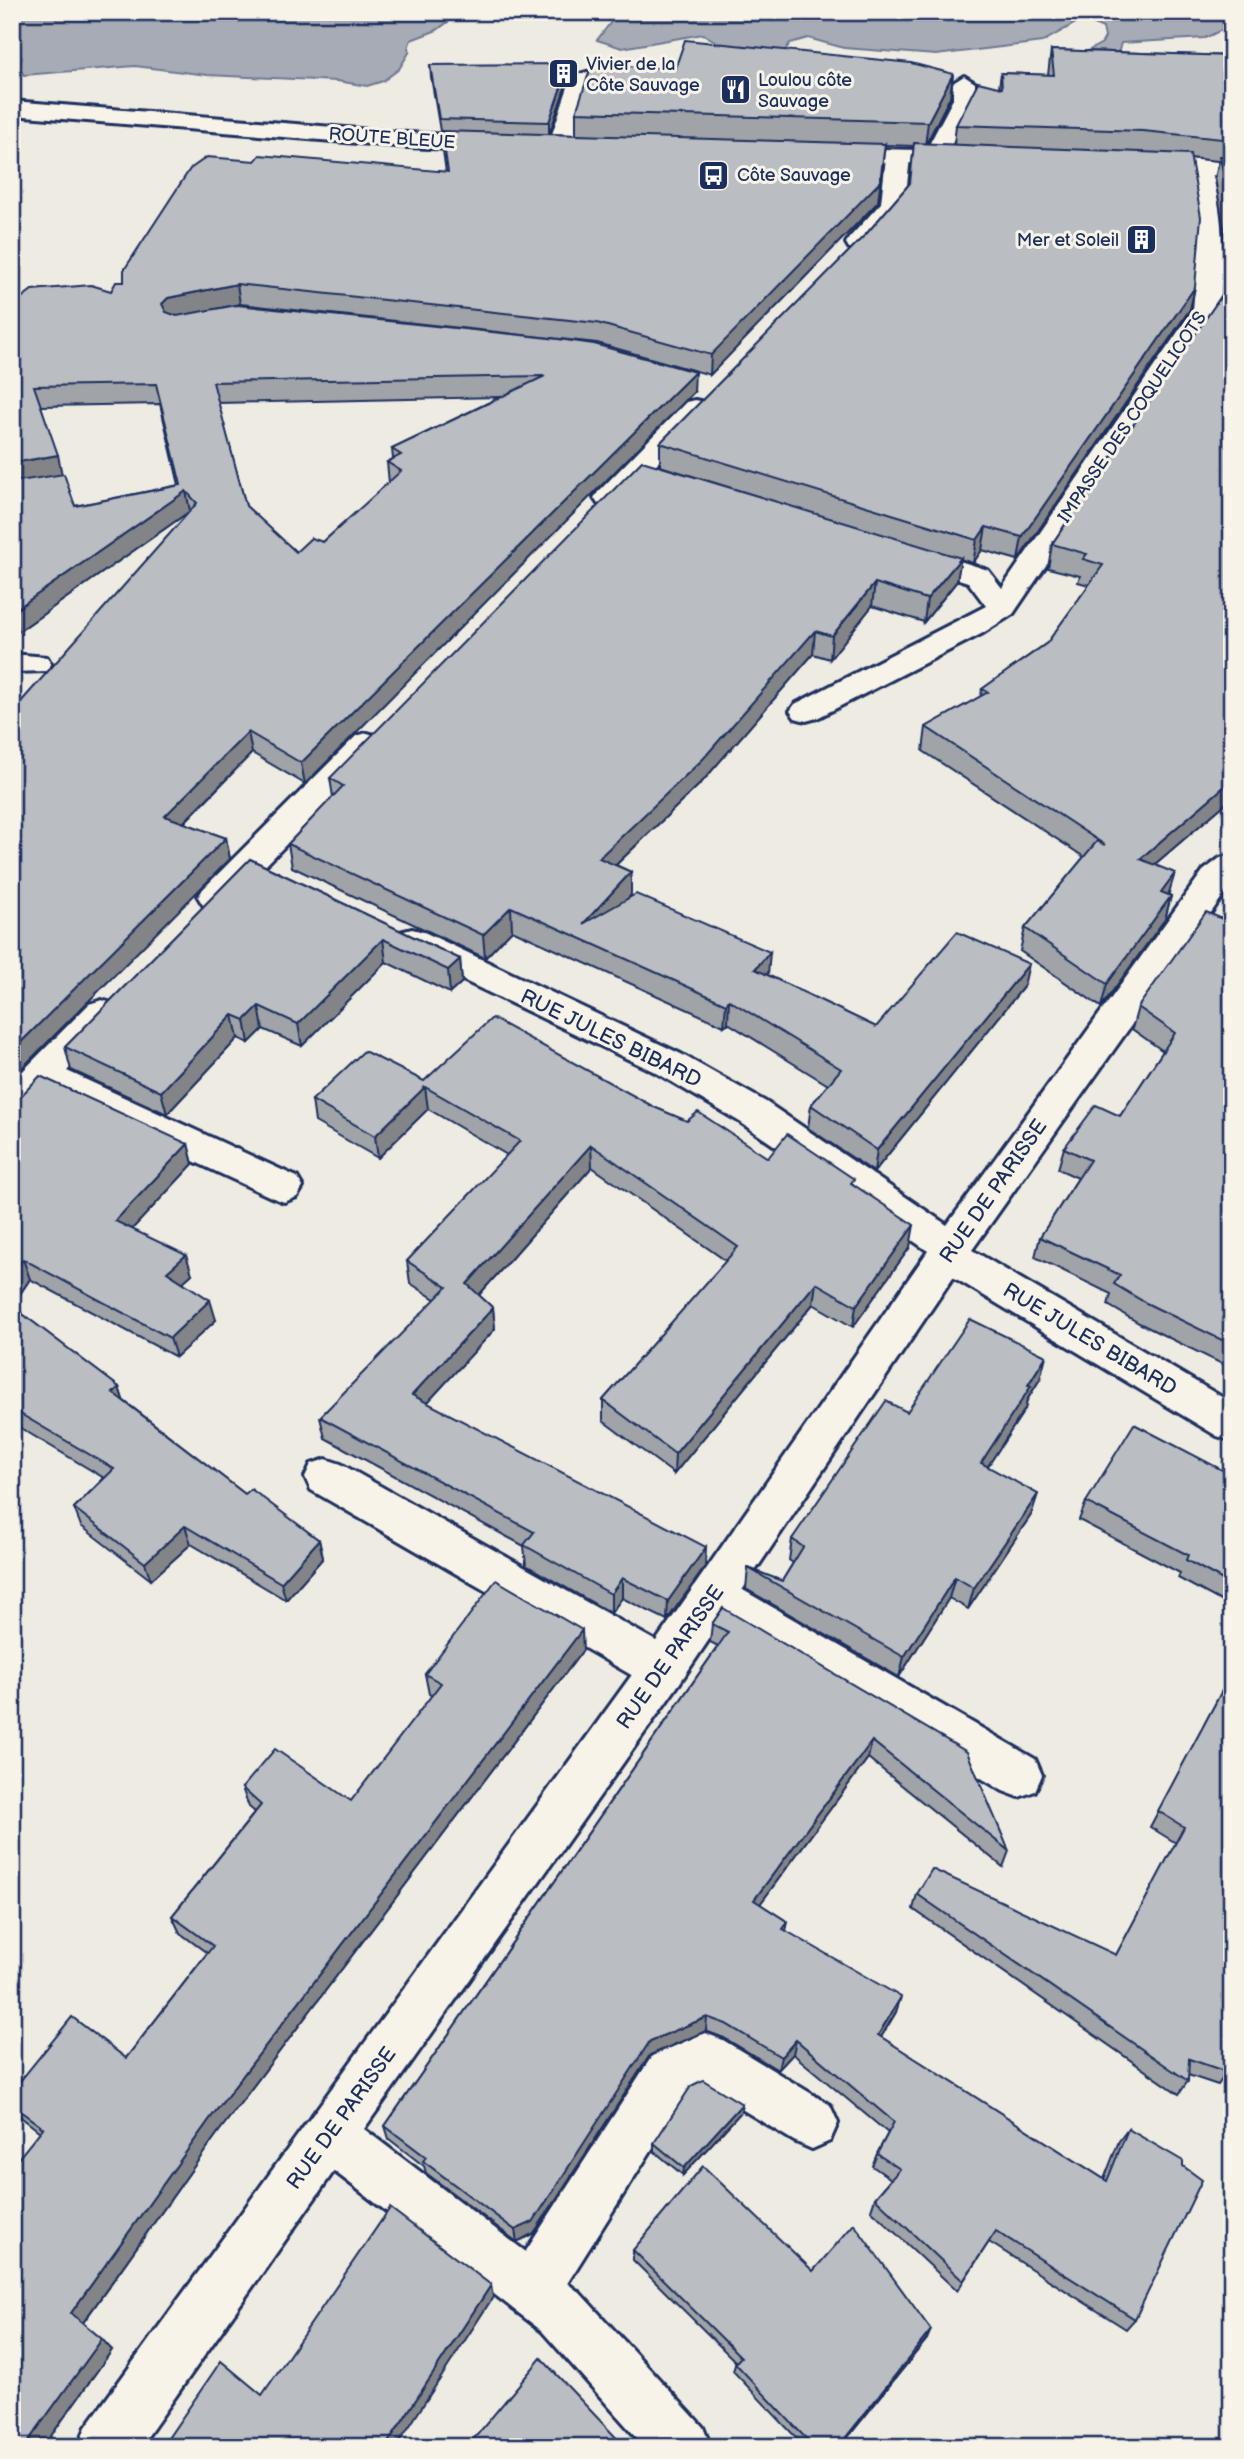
<svg xmlns="http://www.w3.org/2000/svg" width="1244" height="2459" viewBox="0 0 1244 2459" font-family="'Balsamiq Sans',sans-serif">
<rect width="100%" height="100%" fill="#eeebe2"/>
<filter id="ink" filterUnits="userSpaceOnUse"><feTurbulence type="fractalNoise" baseFrequency=".0143" numOctaves="2"/><feDisplacementMap in="SourceGraphic" scale="14" xChannelSelector="R" yChannelSelector="G"/><feConvolveMatrix kernelMatrix="1 2 1 2 8 2 1 2 1" color-interpolation-filters="sRGB"/></filter>
<g filter="url(#ink)">
<g fill="#a6abb5" stroke="#6e7992" stroke-width="2">
<path d="M12,12H447L449,21L437,30L411,40L408,48L410,51L399,69L383,81L367,86L337,81L207,75L135,66L24,75L19,69L22,58L12,53Z"/>
<path d="M611,12H1232V25L1205,38L1121,43L1118,54L1086,52L1102,43L1105,37L1103,28L1087,21L1076,23L1042,42L936,55L844,48L808,38L790,43L783,54L725,47L703,34L622,48L597,40L611,22Z"/>
</g>
<g fill="none" stroke-linecap="round" stroke-linejoin="round">
<defs>
<g id="service">
<path d="M598,69L639,72L650,79C640,93 606,81 590,85L570,146L559,153L551,151L548,146L570,81L573,76Z"/>
<path d="M964,76L975,83V99L942,163H926L922,158L953,99V83Z"/>
<path d="M12,654L47,657L51,664L47,671L12,672Z"/>
<path d="M326,1459L341,1464L679,1654L685,1669L679,1684L663,1690L647,1684L311,1490L305,1477L311,1464Z"/>
<path d="M714,1576L729,1582L1035,1759L1042,1775L1035,1791L1019,1797L1003,1791L699,1610L692,1596L699,1582Z"/>
<path d="M705,2033L723,2040L830,2105L838,2123L830,2141L812,2149L794,2141L702,2085L688,2092L551,2309L532,2317L513,2309L505,2290L513,2271L652,2056Z"/>
</g>
<g id="minor">
<path d="M898,150L906,152L910,157L905,204L867,248H849L846,243L849,238L881,203L886,157L890,152Z"/>
<path d="M1199,161L1207,163L1211,168C1223,215 1226,262 1219,310L1013,614L983,633L817,718L806,721L795,718L790,711L795,704L986,606L968,582L899,560L895,554L899,548L909,545L988,570L1002,588L1193,310L1199,239L1187,168L1191,163Z"/>
<path d="M695,400L704,402L708,408L704,414L618,504L608,506L598,504L594,498L598,492L686,402Z"/>
<path d="M367,733L378,736L383,743L378,750L227,905L215,909L203,905L198,897L203,889L356,736Z"/>
<path d="M1232,855V883L972,1250L1232,1403V1441L1217,1436L953,1277L679,1684L364,2129L580,2293L703,2427L711,2447H645L542,2331L334,2171L140,2447H78L86,2427L647,1654L928,1251L740,1122L655,1072L400,950L395,941L400,932L412,929L424,932L681,1054L766,1102L947,1225L1203,871L1220,858Z"/>
<path d="M102,1000L115,1004L120,1013L67,1071L297,1177L303,1187L297,1197L284,1202L271,1197L46,1093L25,1115L12,1119V1082L89,1004Z"/>
</g>
<g id="tertiary">
<path d="M12,101L408,133L495,137L506,144L495,151L408,147L12,115Z"/>
<path d="M832,148L964,151L972,153L976,158L972,163L964,165L824,160L820,155L824,150Z"/>
<path d="M1140,155L1232,163V177L1132,167L1128,162L1132,157Z"/>
</g>
</defs>
<use href="#service" stroke="#1b2f5e" stroke-width="6"/>
<use href="#minor" stroke="#1b2f5e" stroke-width="6"/>
<use href="#tertiary" stroke="#1b2f5e" stroke-width="6"/>
<use href="#service" fill="#f7f3e8" fill-rule="evenodd"/>
<use href="#minor" fill="#f7f3e8" fill-rule="evenodd"/>
<use href="#tertiary" fill="#f7f3e8" fill-rule="evenodd"/>
</g>
<g fill="#a0a3a7" stroke="#1b2f5e" stroke-width="2" fill-rule="evenodd">
<path d="M1051,50L1232,56V798L1154,865L1169,895L1171,896L1165,919L1101,1007L1020,951L1025,928L1084,857L923,751L926,727L981,696L982,689L1047,643L1089,585L1078,582L1080,576L1048,568L1052,544L1222,295L1226,239L1215,178L1219,161L1191,158L1195,287L1190,309L1018,560L982,550L973,563L960,559L957,581L924,622L872,606L830,659L813,654L702,782L616,865L631,872V895L628,898L768,974L767,975L876,1027L1024,986L874,1172L808,1128L811,1105L828,1085L728,1023L724,1026L512,930L485,958L292,867L288,844L333,797L330,778L867,530L660,466V443L868,232L905,189L910,183L914,146L884,145L878,202L710,375L597,343L240,304L224,308L694,392L305,784L252,753L184,823L226,838L230,859L12,1078L190,511L12,636V305L111,291L124,282L255,161L446,172L443,151L442,131H440L431,77L430,65L569,76L549,134L576,135V112L675,69L953,74L950,97L927,144L954,145L956,125L999,87L1001,73L1048,75ZM500,397L392,449L393,459L387,462L389,483L323,542L296,552L246,506L218,403ZM160,404L179,485L75,506L62,475L41,406Z"/>
<path d="M250,859L460,959L462,982L450,993L386,962L302,1046L263,1029L249,1043L238,1038L167,1114L71,1070L65,1047Z"/>
<path d="M1232,923V1369L1139,1323L1108,1305L1111,1294L1035,1257L1040,1237L1078,1178L1058,1169L1064,1148L1120,1116L1163,1051L1132,1029L1138,1007Z"/>
<path d="M424,1081L654,1107L768,1158L853,1184L910,1247L853,1327L813,1304L674,1474L603,1421V1400L726,1261L592,1167L479,1295L493,1308L495,1329L427,1403L705,1567L667,1620L622,1598L611,1613L526,1565L524,1546L325,1438L320,1417L436,1300L410,1283L407,1261L507,1155L428,1109L378,1158L315,1122L312,1100Z"/>
<path d="M12,1099L188,1144L193,1164L132,1229L192,1274L183,1282L216,1320L176,1357L30,1279L12,1306L119,1387L123,1400L245,1494L319,1540L323,1558L286,1600L191,1544L151,1580L81,1526L74,1508L104,1478L12,1423Z"/>
<path d="M1040,1379L1027,1400L1025,1409L987,1467L1031,1515L968,1609L949,1598L899,1677L746,1589L748,1568L782,1581L793,1563L789,1560L792,1539L907,1412Z"/>
<path d="M1232,1475L1231,1483H1232V1607L1178,1578L1180,1573L1079,1520L1086,1502Z"/>
<path d="M723,1608L1009,1851L1003,1867L868,1758L760,1904L788,1922L786,1931L896,2012L881,2037L1104,2179L1119,2141L1128,2129L1135,2319L1126,2329L989,2242L957,2291L871,2210L875,2198L891,2179L872,2166L877,2154L888,2133L793,2054L778,2070L724,2038L706,2031L650,2055L534,2233L517,2242L426,2173L424,2166L389,2139L385,2126L718,1646L710,1642L712,1624Z"/>
<path d="M583,1650L217,2134L83,2323L112,2350L43,2447L40,2132L17,2114L12,2108V2091L126,2058L207,1953L180,1933L172,1916L255,1812L249,1807L242,1788L351,1801L432,1696L429,1694L425,1674Z"/>
<path d="M1232,1672L1227,2072L1218,2085L1188,2075V2081L1179,2094L913,1909L917,1894L1116,1955L1176,1843L1150,1827Z"/>
<path d="M742,2104L741,2112L683,2175L654,2151V2143Z"/>
<path d="M633,2250L813,2271L927,2339L840,2447H805L733,2371L736,2362L633,2260Z"/>
</g>
<g fill="#828488" stroke="#1b2f5e" stroke-width="2">
<path d="M569,64V76L549,135V122Z"/>
<path d="M953,74L950,97L925,146L928,122Z"/>
<path d="M885,144L878,202L710,375L711,355Z"/>
<path d="M237,284L240,304L171,318L166,324L162,304L168,298Z"/>
<path d="M1195,287L1190,309L1018,560L1022,537Z"/>
<path d="M695,372L694,392L305,784L301,763Z"/>
<path d="M58,455L62,475L12,484V463Z"/>
<path d="M186,491L190,511L12,636V612Z"/>
<path d="M986,527L982,550L973,563L977,540Z"/>
<path d="M961,558L957,581L924,622L927,599Z"/>
<path d="M875,583L872,606L830,659L832,636Z"/>
<path d="M815,631L813,654L702,782L599,881V858Z"/>
<path d="M248,732L252,753L170,836L165,816Z"/>
<path d="M1232,780V798L1134,882L1140,859Z"/>
<path d="M226,838L230,859L12,1078V1051Z"/>
<path d="M631,872V895L588,942L583,924Z"/>
<path d="M1175,873L1168,896L1161,892Z"/>
<path d="M1171,896L1165,919L1101,1007L1107,984Z"/>
<path d="M511,907L512,930L485,958L483,935Z"/>
<path d="M383,939L386,962L302,1046L298,1024Z"/>
<path d="M770,952L768,974L753,992L755,969Z"/>
<path d="M460,959L462,982L450,993L448,970Z"/>
<path d="M1029,964L1024,986L874,1172L877,1150Z"/>
<path d="M729,1000L728,1023L724,1026L726,1004Z"/>
<path d="M259,1006L263,1029L249,1043L245,1020Z"/>
<path d="M233,1015L238,1038L167,1114L161,1092Z"/>
<path d="M425,1087L428,1109L378,1158L375,1136Z"/>
<path d="M188,1144L193,1164L121,1241L115,1221Z"/>
<path d="M591,1145L592,1167L470,1305L467,1284Z"/>
<path d="M914,1225L910,1247L853,1327L856,1306Z"/>
<path d="M186,1255L192,1274L172,1292L167,1272Z"/>
<path d="M23,1259L30,1279L12,1306V1275Z"/>
<path d="M816,1283L813,1304L674,1474L675,1454Z"/>
<path d="M210,1300L216,1320L176,1357L170,1338Z"/>
<path d="M493,1308L495,1329L415,1416L412,1395Z"/>
<path d="M1046,1356L1040,1379L1027,1400L1025,1409L975,1486L981,1463Z"/>
<path d="M119,1387L125,1406L113,1393Z"/>
<path d="M1038,1494L1031,1515L968,1609L974,1588Z"/>
<path d="M185,1526L191,1544L151,1580L145,1563Z"/>
<path d="M319,1540L323,1558L286,1600L281,1583Z"/>
<path d="M706,1547L705,1567L667,1620L668,1601Z"/>
<path d="M955,1577L949,1598L899,1677L904,1657Z"/>
<path d="M622,1578V1598L611,1613V1594Z"/>
<path d="M582,1630L583,1650L217,2134L82,2324L71,2313L209,2120Z"/>
<path d="M872,1741L868,1758L752,1915L754,1900Z"/>
<path d="M901,1997L896,2012L874,2049L878,2035Z"/>
<path d="M707,2017L706,2031L650,2055L534,2233L517,2242L515,2230L650,2041Z"/>
<path d="M796,2040L793,2054L778,2070L781,2057Z"/>
<path d="M742,2104L741,2112L683,2175L684,2168Z"/>
<path d="M491,2285L493,2297L396,2447H385Z"/>
<path d="M931,2330L927,2339L840,2447H838Z"/>
<path d="M102,2339L112,2350L43,2447H24Z"/>
</g>
<g fill="#babdc2" stroke="#1b2f5e" stroke-width="2" fill-rule="evenodd">
<path d="M685,40L911,63L953,74L928,122L576,112L592,64L675,69Z"/>
<path d="M1051,50L1232,56V140L1143,131L956,125L978,82L1002,88L1001,73L1054,75Z"/>
<path d="M569,64L549,122L439,119L430,65Z"/>
<path d="M442,131L885,144L880,182L711,355L597,323L237,284L168,298L162,304L166,312L177,316L237,305L558,339L594,344L695,372L301,763L248,732L165,816L226,838L12,1051V712L197,503L186,491L12,612V482L64,474L75,506L181,485L156,384L34,386L58,455L12,463V305L32,290L91,285L111,291L116,282H124V270L190,169L207,157L255,161L260,155L448,172ZM545,376L392,449L401,455L387,462L401,471L323,542L311,538L296,552L246,506L213,382Z"/>
<path d="M914,143L1190,154L1201,217L1195,287L1022,537L986,527L977,540L660,443L868,232L905,189L910,183Z"/>
<path d="M1220,156L1232,157V780L1140,859L1175,873L1161,892L1171,896L1107,984L1025,928L1097,841L1105,845L926,727L988,692L982,689L1047,643L1103,565L1083,559L1087,554L1052,544L1226,289L1231,216Z"/>
<path d="M642,461L961,558L927,599L875,583L832,636L815,631L703,759L599,858L631,872L583,924L636,894L770,952L755,969L876,1027L957,932L1029,964L877,1150L811,1105L841,1069L729,1000L726,1004L511,907L483,935L288,844L343,786L330,778Z"/>
<path d="M250,859L460,959L448,970L383,939L298,1024L259,1006L245,1020L233,1015L161,1092L65,1047Z"/>
<path d="M1206,912L1232,923V1345L1146,1303L1114,1284L1120,1275L1040,1237L1090,1160L1064,1148L1096,1105L1120,1116L1175,1033L1138,1007Z"/>
<path d="M492,1018L654,1107L687,1121L698,1112L768,1158L787,1134L854,1179L851,1183L914,1225L856,1306L816,1283L675,1454L603,1400L738,1247L591,1145L467,1284L493,1308L412,1395L706,1547L668,1601L622,1578L611,1594L524,1545L534,1532L320,1417L447,1287L407,1261L520,1141L425,1087L375,1136L312,1100L364,1051L424,1081Z"/>
<path d="M40,1076L188,1144L115,1221L186,1255L167,1272L210,1300L170,1338L23,1259L12,1275V1099L20,1097Z"/>
<path d="M12,1306L119,1387L113,1393L245,1494L251,1489L319,1540L281,1583L185,1526L145,1563L74,1508L114,1469L12,1409Z"/>
<path d="M970,1319L1046,1356L1028,1385L1031,1386L981,1463L1038,1494L974,1588L955,1577L904,1657L748,1568L782,1581L803,1547L792,1539L886,1401L907,1412Z"/>
<path d="M1134,1424L1232,1475V1480L1230,1483H1232V1585L1186,1560L1188,1555L1086,1502Z"/>
<path d="M496,1580L582,1630L209,2120L71,2313L102,2339L24,2447H12V2166L43,2128L12,2105V2091L72,2017L126,2058L213,1946L172,1916L261,1805L242,1788L275,1749L351,1801L441,1683L425,1674Z"/>
<path d="M723,1608L967,1752L1009,1851L872,1741L754,1900L788,1922L783,1929L901,1997L878,2035L1107,2181L1128,2129L1183,2161V2166L1202,2180L1135,2319L996,2231L963,2281L875,2198L900,2169L877,2154L894,2122L796,2040L781,2057L726,2024L707,2017L650,2041L533,2222L515,2230L423,2161L426,2157L385,2126L728,1632L712,1624Z"/>
<path d="M1232,1672V2050L1227,2072L1189,2059L1188,2081L917,1894L932,1869L1116,1955L1184,1827L1158,1811Z"/>
<path d="M703,2080L742,2104L684,2168L654,2143L691,2086Z"/>
<path d="M703,2166L813,2271L854,2224L931,2330L838,2447H814L735,2363L741,2357L633,2250Z"/>
<path d="M390,2208L491,2285L385,2447H162L221,2361L262,2395Z"/>
<path d="M541,2358L625,2447H467Z"/>
<path d="M1014,2438L1020,2447H1003Z"/>
</g>
</g>
<defs>
<symbol id="building-square" viewBox="-11 -11 22 22"><rect x="-9" y="-9" width="18" height="18" rx="4" fill="#1b2f5e" stroke="#f7f3e8"/><path d="M-4-6H4V6H1V3H-1V6H-4ZM-2.5-4.3h1.7v1.8h-1.7ZM.8-4.3h1.7v1.8H.8ZM-2.5-1h1.7V.8h-1.7ZM.8-1h1.7V.8H.8Z" fill="#fff"/></symbol>
<symbol id="restaurant-square" viewBox="-11 -11 22 22"><rect x="-9" y="-9" width="18" height="18" rx="4" fill="#1b2f5e" stroke="#f7f3e8"/><path d="M-5-6h1v4h1v-4h1v4h1v-4h1v5L-1.5 .5V6h-2V.5L-5-1ZM5-6V6H3V1.5H1.5Q1.5-4 5-6Z" fill="#fff"/></symbol>
<symbol id="bus-square" viewBox="-11 -11 22 22"><rect x="-9" y="-9" width="18" height="18" rx="4" fill="#1b2f5e" stroke="#f7f3e8"/><path d="M-5-6H5V4H4V6H2V4H-2V6H-4V4H-5ZM-3.5-4V0h7V-4ZM-3.5 1.2v1.5H-2V1.2ZM2 1.2v1.5H3.5V1.2Z" fill="#fff"/></symbol>
</defs>
<g fill-rule="evenodd">
<use href="#building-square" x="546" y="56" width="35" height="35"/>
<use href="#restaurant-square" x="718" y="72" width="35" height="35"/>
<use href="#bus-square" x="696" y="158" width="35" height="35"/>
<use href="#building-square" x="1124" y="222" width="35" height="35"/>
</g>
<g text-anchor="middle" stroke-width="6" stroke-linejoin="round" paint-order="stroke">
<g font-size="18" fill="#1b2f5e" stroke="#f7f3e8" text-anchor="start">
<text x="586" y="70">Vivier de la<tspan x="586" dy="21">Côte Sauvage</tspan></text>
<text x="758" y="86">Loulou côte<tspan x="758" dy="21">Sauvage</tspan></text>
<text x="737" y="181">Côte Sauvage</text>
<text x="1119" y="246" text-anchor="end">Mer et Soleil</text>
</g>
<g font-size="18" fill="#1b2f5e" stroke="#f7f3e8">
<text transform="translate(392 138) rotate(4)" y="6">ROUTE BLEUE</text>
<text transform="translate(1132 417) rotate(-56)" y="6">IMPASSE DES COQUELICOTS</text>
</g>
<g font-size="21" fill="#1b2f5e" stroke="#f7f3e8">
<text transform="translate(611 1038) rotate(26)" y="7">RUE JULES BIBARD</text>
<text transform="translate(993 1191) rotate(-55)" y="7">RUE DE PARISSE</text>
<text transform="translate(1090 1339) rotate(31)" y="7">RUE JULES BIBARD</text>
<text transform="translate(670 1657) rotate(-55)" y="7">RUE DE PARISSE</text>
<text transform="translate(341 2118) rotate(-54)" y="7">RUE DE PARISSE</text>
</g>
</g>
<rect width="1244" height="2459" fill="none" stroke="#f7f3e8" stroke-width="42"/>
<rect x="21" y="21" width="1202" height="2417" fill="none" stroke="#1b2f5e" stroke-width="2.5" filter="url(#ink)"/>
</svg>
